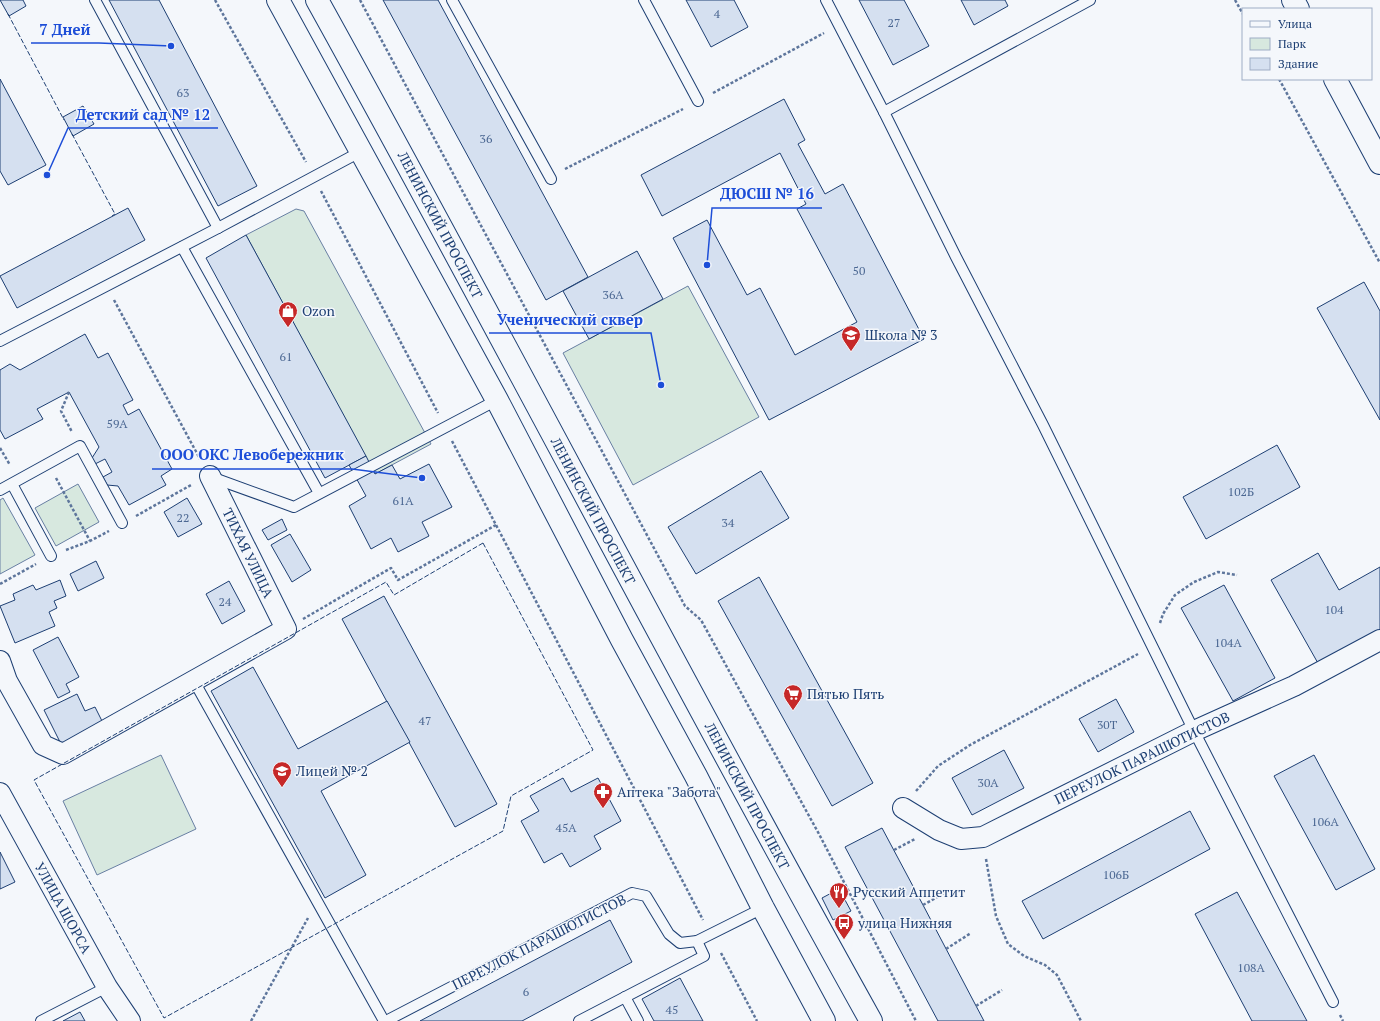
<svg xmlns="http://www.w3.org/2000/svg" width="1380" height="1021" viewBox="0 0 1380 1021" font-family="'PT Serif',serif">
<rect width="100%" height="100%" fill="#f4f7fb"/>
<g fill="#d7e8df" stroke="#687fa3">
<path d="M296,209L304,211L431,444L375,474L246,235Z"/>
<path d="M688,286L759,417L633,485L563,353Z"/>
<path d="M78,484L99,522L56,546L35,508Z"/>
<path d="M3,498L35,555L0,574V500Z"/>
<path d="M161,755L196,829L97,875L63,801Z"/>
</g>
<g fill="#d5e0f0" stroke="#1d3f73">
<path d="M0,0H23L26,6L9,16Z"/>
<path d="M109,0H159L257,186L218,206Z"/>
<path d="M383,0H438L588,277L546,300Z"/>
<path d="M686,0H734L748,27L711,47Z"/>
<path d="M859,0H904L929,46L893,65Z"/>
<path d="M961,0H1005L1008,6L974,25Z"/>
<path d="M0,79L46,165L8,185L0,171Z"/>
<path d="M784,99L805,140L798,144L825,194L843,184L924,339L769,420L673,238L707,220L747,295L760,288L795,355L857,322L797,209L806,204L780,153L662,216L641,175Z"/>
<path d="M83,106L94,124L73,136L63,117Z"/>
<path d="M128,208L145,240L17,308L0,276Z"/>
<path d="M246,235L366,456L325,478L206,258Z"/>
<path d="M637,251L663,299L589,339L563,291Z"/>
<path d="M1364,282L1380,311V420L1317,308Z"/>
<path d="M85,334L98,358L108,353L133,400L123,405L128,415L139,409L172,469L161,476L166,485L129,505L118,486L107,485L103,477L112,472L105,459L95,464L92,458L99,447L69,392L37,409L43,419L5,439L0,430V370L10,364L20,370Z"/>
<path d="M1277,445L1300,487L1206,539L1183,497Z"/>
<path d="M366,456L375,474L392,465L400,479L429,464L452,507L422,522L429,536L398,552L391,538L371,549L349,506L366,496L349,465Z"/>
<path d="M761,471L789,518L696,574L668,527Z"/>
<path d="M187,498L202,524L178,537L164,512Z"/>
<path d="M282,519L287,530L268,540L262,530Z"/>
<path d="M290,534L311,570L292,582L271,545Z"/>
<path d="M1318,553L1339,590L1380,567V630L1319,665L1271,580Z"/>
<path d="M96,561L104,578L78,591L70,574Z"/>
<path d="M759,577L873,783L832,806L718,601Z"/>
<path d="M60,580L66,596L54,601L57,608L49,612L55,626L15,643L0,606L15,600L13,594L33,585L36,590Z"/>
<path d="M229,581L245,611L222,624L206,594Z"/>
<path d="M1224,585L1275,678L1233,701L1181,608Z"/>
<path d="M384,596L497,804L455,827L342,619Z"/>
<path d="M58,637L79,677L66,684L70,692L58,698L33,650Z"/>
<path d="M253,667L298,749L387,701L410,742L321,791L366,875L325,898L211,691Z"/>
<path d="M77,694L85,711L95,707L104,725L62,746L44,710Z"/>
<path d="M1116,699L1134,732L1098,752L1079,719Z"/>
<path d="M1004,750L1024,788L972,815L952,778Z"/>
<path d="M1314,755L1375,869L1336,890L1274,776Z"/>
<path d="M563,778L571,792L598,778L621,821L594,836L601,849L570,867L562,853L544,863L521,821L539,811L530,796Z"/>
<path d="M1190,811L1210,849L1043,939L1022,901Z"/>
<path d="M882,828L923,905L984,1021H938L845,847Z"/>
<path d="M0,852L15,882L0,889Z"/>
<path d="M839,889L851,911L833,920L822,898Z"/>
<path d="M1237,892L1307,1021H1252L1195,914Z"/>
<path d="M610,920L632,962L522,1021H420Z"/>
<path d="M680,978L703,1021H654L642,999Z"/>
<path d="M80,1012L85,1021H63Z"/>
</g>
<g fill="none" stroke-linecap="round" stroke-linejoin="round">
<defs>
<g id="lane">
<path d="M95,0L218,228"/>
<path d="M452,0L551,179"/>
<path d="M644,0L698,101"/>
<path d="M826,0L884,112L956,257L1043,425L1194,731L1333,1002"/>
<path d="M884,112L1090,0"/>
<path d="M182,247L319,493"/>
<path d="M0,341L218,228L360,152"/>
<path d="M211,477L294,507L497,400"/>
<path d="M12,484L51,556"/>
<path d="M0,490L80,446L122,523"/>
<path d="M194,681L384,1021"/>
<path d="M625,997L638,1021"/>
<path d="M41,1021L107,987"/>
<path d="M386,1021L632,893L646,896L669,934L680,943L697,941L763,908"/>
<path d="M579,1021L704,956L697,941"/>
</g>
<g id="street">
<path d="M0,661L7,681L43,745L63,754L286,629L210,476"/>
<path d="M0,793L107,987L130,1021"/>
<path d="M903,808L939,830L961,839L983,837L1194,731L1294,686L1380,640"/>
</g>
<g id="secondary">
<path d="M1293,0L1298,9"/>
<path d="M1335,79L1380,163"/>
</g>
<g id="primary">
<path d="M278,0L497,400L622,640L696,776L763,908L824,1021"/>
<path d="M317,0C505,339 682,683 871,1021"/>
</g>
</defs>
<use href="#lane" stroke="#1d3f73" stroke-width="12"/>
<use href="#street" stroke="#1d3f73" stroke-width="22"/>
<use href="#secondary" stroke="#1d3f73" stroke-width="24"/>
<use href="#primary" stroke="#1d3f73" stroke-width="24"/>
<g stroke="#5e769c" stroke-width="2.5" stroke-dasharray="3 2" stroke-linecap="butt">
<path d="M215,0L306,162"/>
<path d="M360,0L685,606L701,620L819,834L916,1021"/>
<path d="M1235,0L1243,14"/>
<path d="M1279,79L1380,263"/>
<path d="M713,93L824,33"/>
<path d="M565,169L683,109"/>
<path d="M321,191L438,413"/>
<path d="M114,300L200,459"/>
<path d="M69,392L61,411L72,432"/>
<path d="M452,441L703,920"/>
<path d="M0,448L10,465"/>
<path d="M56,478L90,541"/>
<path d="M136,516L191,485"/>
<path d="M66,550L90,541L109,531"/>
<path d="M0,584L36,564"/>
<path d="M303,619L391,568L398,580L496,525"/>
<path d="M1160,623L1163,614L1175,595L1194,582L1218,572L1237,575"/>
<path d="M916,791L938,766L970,745L1138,654"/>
<path d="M894,850L915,839"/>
<path d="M986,859L996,916L1008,944L1024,956L1045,965L1057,975L1081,1021"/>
<path d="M923,905L948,891"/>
<path d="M946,949L971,933"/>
<path d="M721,953L757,1021"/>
<path d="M976,1006L1002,990"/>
<path d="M1340,1015L1343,1021"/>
<path d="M251,1021L308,918"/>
</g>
<use href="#lane" stroke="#f4f7fb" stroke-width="10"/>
<use href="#street" stroke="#f4f7fb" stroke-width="20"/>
<use href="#secondary" stroke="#f4f7fb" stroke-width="22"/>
<use href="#primary" stroke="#f4f7fb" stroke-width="22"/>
<g stroke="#1d3f73" stroke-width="1" stroke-dasharray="5 2" stroke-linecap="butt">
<path d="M8,14L64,120"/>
<path d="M72,134L115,214L112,216"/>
<path d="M483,543L593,750L511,796L503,831L164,1018L34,780L386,582L394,595Z"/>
</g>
</g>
<defs>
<symbol id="shop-pin" viewBox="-11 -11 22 30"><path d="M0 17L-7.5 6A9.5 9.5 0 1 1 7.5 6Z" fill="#c62828" stroke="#f4f7fb"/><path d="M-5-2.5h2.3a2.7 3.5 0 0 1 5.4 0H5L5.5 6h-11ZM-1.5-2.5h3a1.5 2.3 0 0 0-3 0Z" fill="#fff"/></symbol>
<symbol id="school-pin" viewBox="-11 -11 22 30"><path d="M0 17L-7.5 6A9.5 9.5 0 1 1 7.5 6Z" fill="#c62828" stroke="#f4f7fb"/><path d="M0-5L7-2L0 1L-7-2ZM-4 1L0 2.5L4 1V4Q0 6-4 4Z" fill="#fff"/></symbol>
<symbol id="supermarket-pin" viewBox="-11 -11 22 30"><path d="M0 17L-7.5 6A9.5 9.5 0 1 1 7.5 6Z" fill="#c62828" stroke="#f4f7fb"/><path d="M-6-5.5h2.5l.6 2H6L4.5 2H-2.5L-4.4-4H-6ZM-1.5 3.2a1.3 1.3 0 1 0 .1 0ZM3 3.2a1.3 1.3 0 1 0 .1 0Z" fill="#fff"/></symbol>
<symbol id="pharmacy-pin" viewBox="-11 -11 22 30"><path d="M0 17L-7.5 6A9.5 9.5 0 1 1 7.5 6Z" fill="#c62828" stroke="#f4f7fb"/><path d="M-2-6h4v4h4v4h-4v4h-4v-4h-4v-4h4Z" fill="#fff"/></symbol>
<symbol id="restaurant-pin" viewBox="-11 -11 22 30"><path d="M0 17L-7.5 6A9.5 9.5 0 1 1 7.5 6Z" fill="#c62828" stroke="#f4f7fb"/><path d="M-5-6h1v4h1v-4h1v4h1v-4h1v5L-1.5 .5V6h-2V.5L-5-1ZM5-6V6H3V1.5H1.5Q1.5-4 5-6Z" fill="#fff"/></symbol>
<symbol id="bus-pin" viewBox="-11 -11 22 30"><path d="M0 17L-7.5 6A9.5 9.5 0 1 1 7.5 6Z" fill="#c62828" stroke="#f4f7fb"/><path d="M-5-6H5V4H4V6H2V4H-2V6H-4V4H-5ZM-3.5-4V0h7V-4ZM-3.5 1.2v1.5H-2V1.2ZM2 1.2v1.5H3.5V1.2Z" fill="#fff"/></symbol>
</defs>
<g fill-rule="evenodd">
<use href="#shop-pin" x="277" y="300" width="22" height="30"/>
<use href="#school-pin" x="840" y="324" width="22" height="30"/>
<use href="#supermarket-pin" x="782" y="683" width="22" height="30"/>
<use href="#school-pin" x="271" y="760" width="22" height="30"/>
<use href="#pharmacy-pin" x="592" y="781" width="22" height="30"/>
<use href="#restaurant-pin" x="828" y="881" width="22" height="30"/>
<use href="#bus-pin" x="833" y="912" width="22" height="30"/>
</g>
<g text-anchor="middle" stroke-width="3" stroke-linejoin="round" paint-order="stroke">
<g font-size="12" fill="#4b6792">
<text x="717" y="18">4</text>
<text x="894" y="27">27</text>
<text x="183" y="97">63</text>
<text x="486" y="143">36</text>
<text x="859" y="275">50</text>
<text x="613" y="299">36А</text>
<text x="286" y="361">61</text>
<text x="117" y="428">59А</text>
<text x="1241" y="496">102Б</text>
<text x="403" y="505">61А</text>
<text x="183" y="522">22</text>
<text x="728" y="527">34</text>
<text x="225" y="606">24</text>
<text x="1334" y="614">104</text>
<text x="1228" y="647">104А</text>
<text x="425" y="725">47</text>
<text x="1107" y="729">30Т</text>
<text x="988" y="787">30А</text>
<text x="1325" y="826">106А</text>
<text x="566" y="832">45А</text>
<text x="1116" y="879">106Б</text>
<text x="1251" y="972">108А</text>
<text x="526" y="996">6</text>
<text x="672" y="1014">45</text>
</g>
<g font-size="14" fill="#1d3f73" stroke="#f4f7fb">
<text transform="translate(440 225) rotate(62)" y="5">ЛЕНИНСКИЙ ПРОСПЕКТ</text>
<text transform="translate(593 511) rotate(62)" y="5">ЛЕНИНСКИЙ ПРОСПЕКТ</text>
<text transform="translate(248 553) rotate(64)" y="5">ТИХАЯ УЛИЦА</text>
<text transform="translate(1142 758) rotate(-26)" y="5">ПЕРЕУЛОК ПАРАШЮТИСТОВ</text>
<text transform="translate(747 796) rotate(62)" y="5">ЛЕНИНСКИЙ ПРОСПЕКТ</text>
<text transform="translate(63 908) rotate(61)" y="5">УЛИЦА ЩОРСА</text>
<text transform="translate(539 942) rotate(-27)" y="5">ПЕРЕУЛОК ПАРАШЮТИСТОВ</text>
</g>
<g font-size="14" fill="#1d3f73" stroke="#f4f7fb" text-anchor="start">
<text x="302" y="316">Ozon</text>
<text x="865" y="340">Школа № 3</text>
<text x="807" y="699">Пятью Пять</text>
<text x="296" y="776">Лицей № 2</text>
<text x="617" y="797">Аптека "Забота"</text>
<text x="853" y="897">Русский Аппетит</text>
<text x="858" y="928">улица Нижняя</text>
</g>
</g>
<path fill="none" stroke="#1d4ed8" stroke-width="1.5" d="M171 46L99 43H31M47 175L68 128H218M707 265L712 208H822M661 385L651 333H489M422 478L352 469H152"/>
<g fill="#1d4ed8" stroke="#f4f7fb" stroke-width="1.5">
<circle cx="171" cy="46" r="4"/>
<circle cx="47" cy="175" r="4"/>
<circle cx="707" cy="265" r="4"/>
<circle cx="661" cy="385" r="4"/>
<circle cx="422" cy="478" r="4"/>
</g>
<g font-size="15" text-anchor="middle" font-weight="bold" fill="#1d4ed8" stroke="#f4f7fb" stroke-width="3" stroke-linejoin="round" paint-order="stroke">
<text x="65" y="35">7 Дней</text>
<text x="143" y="120">Детский сад № 12</text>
<text x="767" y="199">ДЮСШ № 16</text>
<text x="570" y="325">Ученический сквер</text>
<text x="252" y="460">ООО ОКС Левобережник</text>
</g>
<rect x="1242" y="8" width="130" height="72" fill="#f4f7fb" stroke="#9eadc5"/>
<rect x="1250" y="21" width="20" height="6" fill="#f4f7fb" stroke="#9eadc5"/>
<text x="1278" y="28" font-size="12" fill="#1d3f73">Улица</text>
<rect x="1250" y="38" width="20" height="12" fill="#d7e8df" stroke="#9eadc5"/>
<text x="1278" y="48" font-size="12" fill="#1d3f73">Парк</text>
<rect x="1250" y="58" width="20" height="12" fill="#d5e0f0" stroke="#9eadc5"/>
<text x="1278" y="68" font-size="12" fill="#1d3f73">Здание</text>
</svg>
